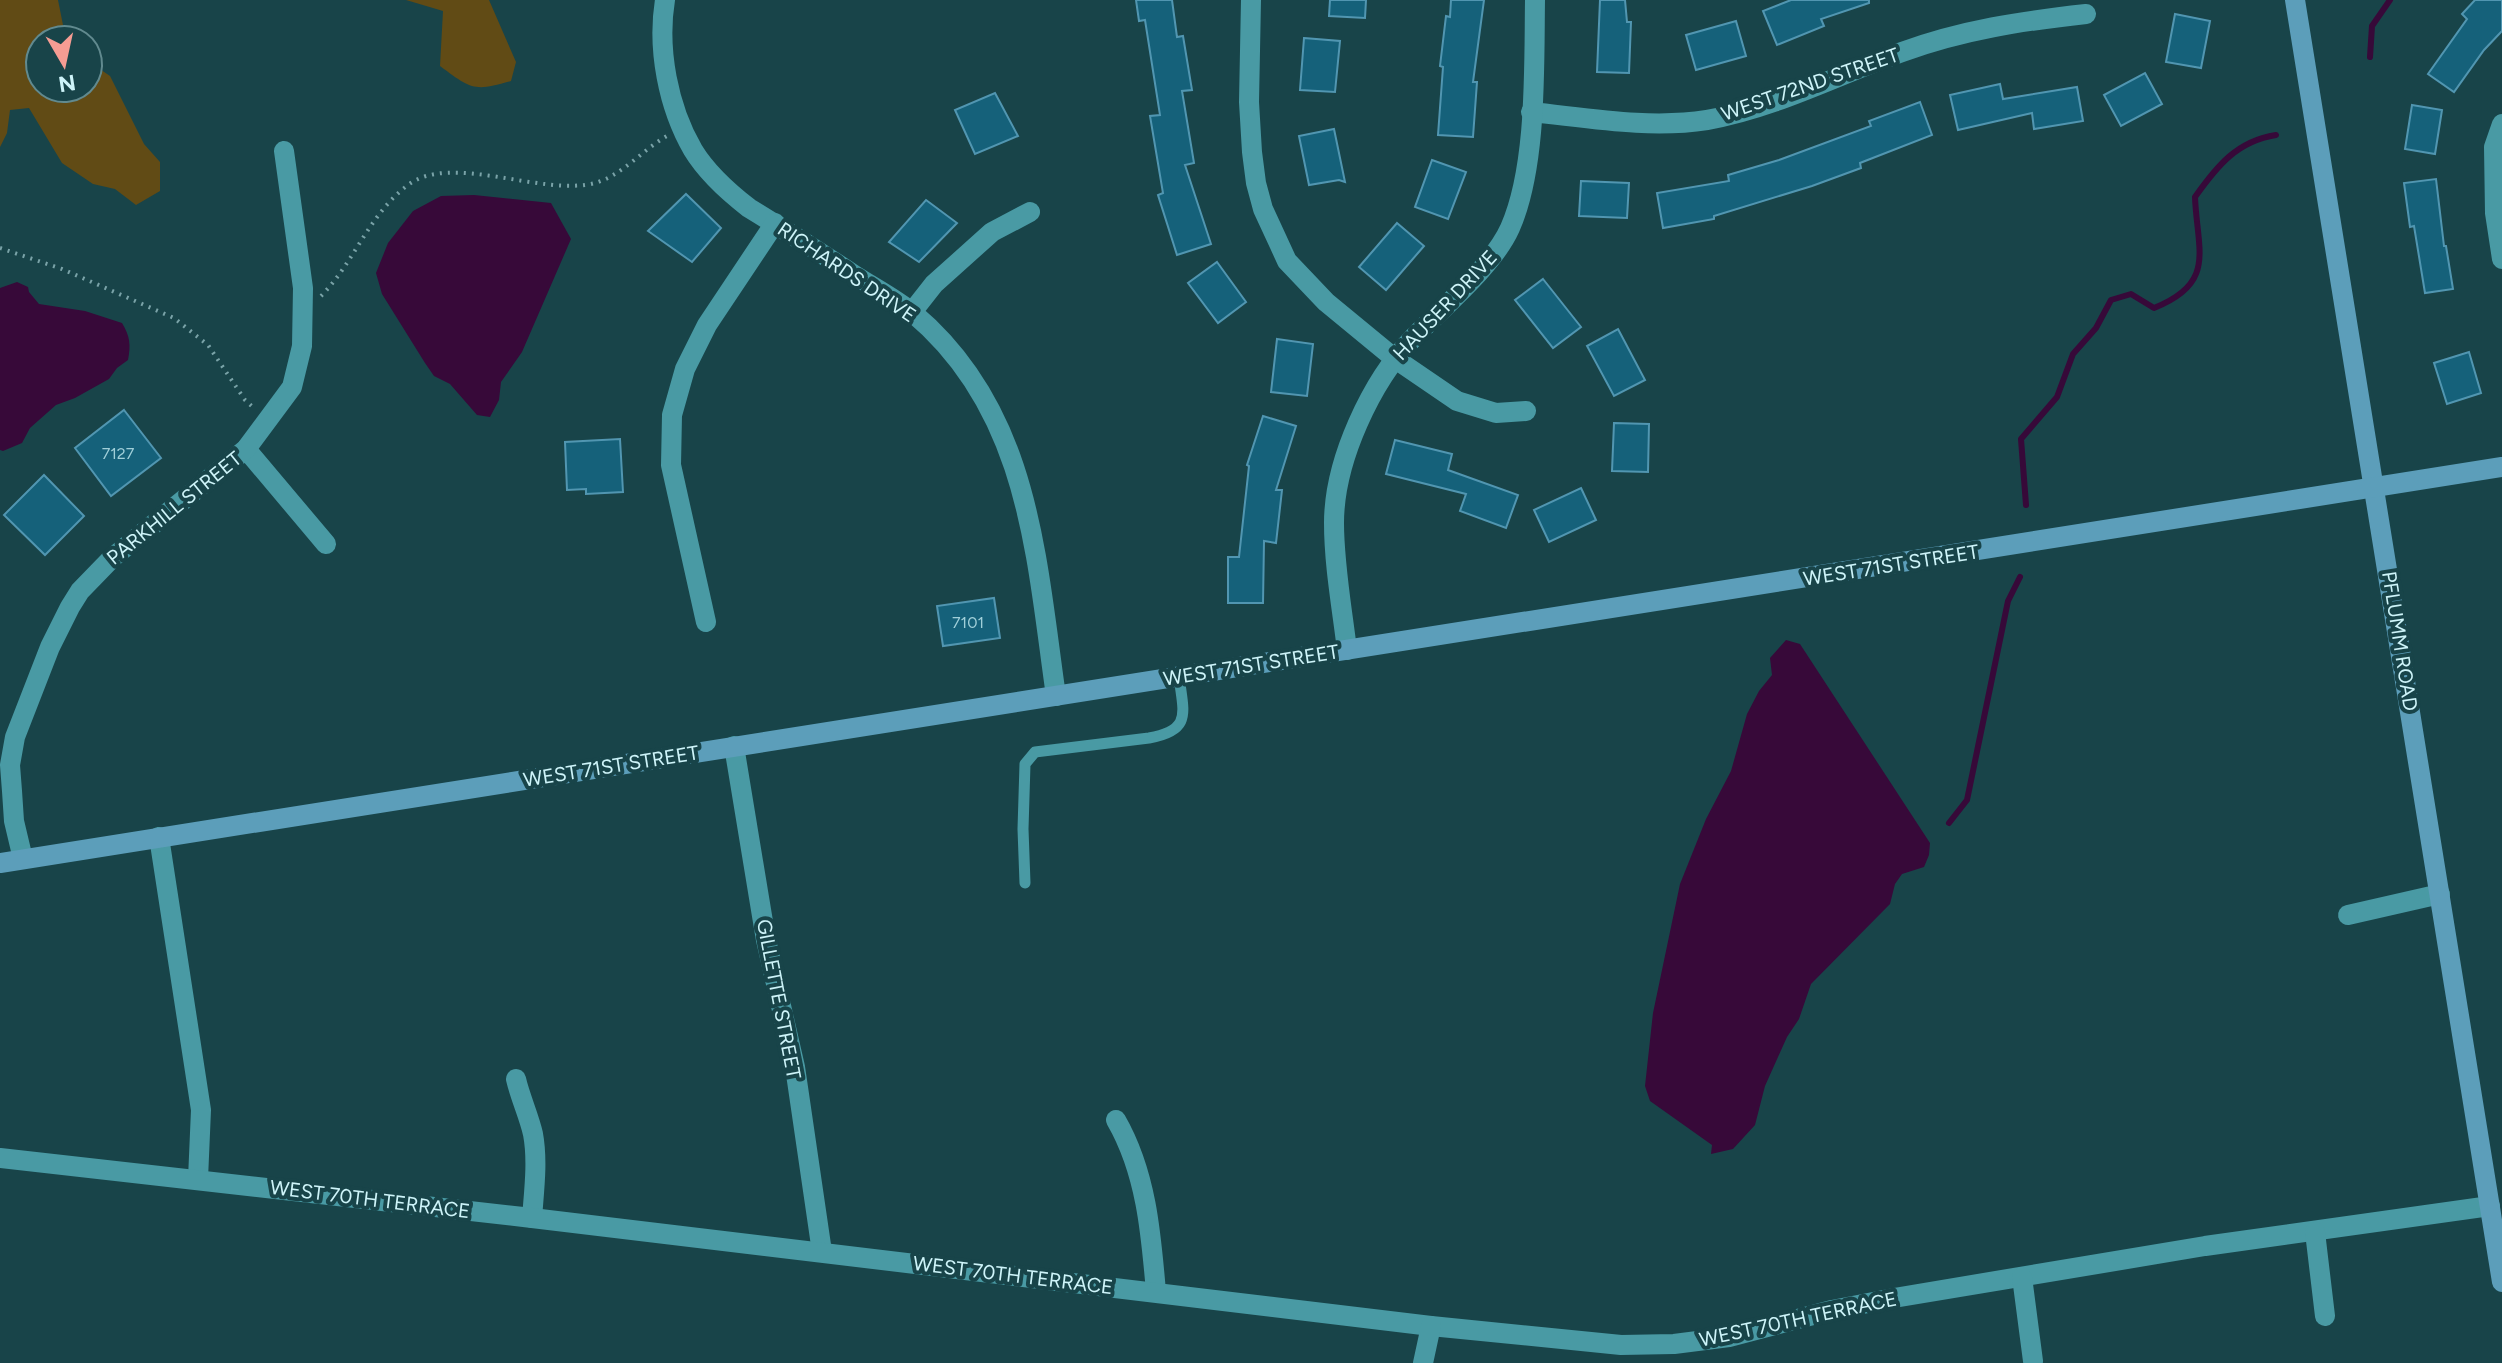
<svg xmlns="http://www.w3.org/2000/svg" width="2502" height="1363" viewBox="0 0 2502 1363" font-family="Figtree,sans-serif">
<rect width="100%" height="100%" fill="#184449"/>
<g fill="#614b15">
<path d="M0,0H58L66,40H40V88H88V61L110,76L144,144L160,162V191L136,205L115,189L93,184L62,163L29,108L10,110L7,133L0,147Z"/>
<path d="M406,0H489L516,62L511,81C474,92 471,89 440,66L443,11Z"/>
</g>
<g fill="#370939">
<path d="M474,195L551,203L571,239L522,352L501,382L499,400L490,417L477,415L450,384L434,376L425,363L382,294L376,273L388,243L413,211L441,196Z"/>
<path d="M17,282L28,287L29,292L39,304L85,311L122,323C130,336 131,345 128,360L117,368L109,379L75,398L56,405L30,428L22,443L3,451L0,450V288Z"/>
<path d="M1786,640L1800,644L1930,843L1929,855L1924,867L1902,874L1895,884L1890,904L1811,984L1799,1019L1787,1037L1765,1086L1755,1125L1733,1149L1711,1154L1712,1145L1650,1101L1645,1086L1653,1013L1680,884L1706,819L1731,771L1747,714L1759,691L1772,675L1770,658Z"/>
</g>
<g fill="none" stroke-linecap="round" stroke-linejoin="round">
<g stroke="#370939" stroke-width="6">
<path d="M2370,57L2372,26L2390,0"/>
<path d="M2026,505L2021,439L2057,397L2073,354L2096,328L2111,300L2131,294L2154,308C2217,283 2197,250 2195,197C2217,166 2237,141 2276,135"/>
<path d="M1949,823L1967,800L2008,601L2020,577"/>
</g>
</g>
<g fill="#15617a" stroke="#5196b1" stroke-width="2">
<path d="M1136,0H1172L1177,37L1183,36L1192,90L1182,91L1194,163L1185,165L1211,244L1177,255L1158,195L1163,193L1150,116L1160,115L1145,20L1139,21Z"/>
<path d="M1330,0H1366L1365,18L1329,16Z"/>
<path d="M1451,0H1484L1473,82H1477L1473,137L1438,135L1443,67L1440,66L1446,16L1450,17Z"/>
<path d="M1600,0H1625L1627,22H1631L1629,73L1597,72Z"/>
<path d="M1791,0H1869V3L1821,19L1824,26L1777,45L1763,11Z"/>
<path d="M2475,0H2502V31L2484,50L2454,92L2428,74L2467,19L2462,14Z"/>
<path d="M2175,14L2210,21L2201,68L2166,62Z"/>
<path d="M1736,21L1746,56L1696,70L1686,35Z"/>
<path d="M1304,38L1340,41L1335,92L1300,90Z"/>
<path d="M2145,73L2162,104L2121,126L2104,95Z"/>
<path d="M2000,84L2003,99L2077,87L2083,121L2034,129L2032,113L1958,130L1950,95Z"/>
<path d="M995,93L1018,136L975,154L955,110Z"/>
<path d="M1920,102L1932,135L1860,163L1861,168L1812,186L1714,216V219L1663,228L1657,193L1729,181L1728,175L1779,160L1871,126L1869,121Z"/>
<path d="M2412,105L2442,110L2435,154L2405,149Z"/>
<path d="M1334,129L1345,182L1339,180L1309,185L1299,136Z"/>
<path d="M1432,160L1466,172L1448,219L1415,207Z"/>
<path d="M2436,179L2444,246H2446L2453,289L2425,293L2414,226L2410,227L2404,183Z"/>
<path d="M1581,181L1629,183L1627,218L1579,216Z"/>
<path d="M686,194L721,228L692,262L648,231Z"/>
<path d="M926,200L957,223L919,262L889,242Z"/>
<path d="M1397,223L1424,246L1386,290L1359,267Z"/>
<path d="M1217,262L1246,302L1218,323L1188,283Z"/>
<path d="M1543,279L1581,327L1553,348L1515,300Z"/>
<path d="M1618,329L1645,380L1614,396L1587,346Z"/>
<path d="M1277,339L1313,344L1307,396L1271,392Z"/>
<path d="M2469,352L2481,393L2447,404L2434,363Z"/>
<path d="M124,410L161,458L111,496L75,448Z"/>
<path d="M1263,416L1296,426L1276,490H1282L1276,543L1264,541L1263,603H1228V557H1239L1249,466L1247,465Z"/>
<path d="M1614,423L1649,424L1648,472L1612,471Z"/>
<path d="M620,439L623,492L586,494V489L567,490L565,442Z"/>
<path d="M1395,440L1452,454L1448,470L1518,495L1506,528L1460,511L1466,494L1386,474Z"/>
<path d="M44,475L84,516L45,555L4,515Z"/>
<path d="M1581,488L1596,520L1549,542L1534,510Z"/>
<path d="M994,598L1000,638L943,646L937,606Z"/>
</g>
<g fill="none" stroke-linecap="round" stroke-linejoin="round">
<g stroke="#7aa3a8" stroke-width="4" stroke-dasharray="2 6" stroke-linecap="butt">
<path d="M0,248L62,269L174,318L208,345L245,400L255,409"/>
<path d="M321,296C354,263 369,214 408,185C451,152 542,197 595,183C623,175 642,150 667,136"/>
</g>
<path stroke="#499aa4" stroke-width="11" d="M1025,883L1023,829L1025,764L1035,752L1149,738C1193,730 1183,712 1179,676"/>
<g stroke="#499aa4" stroke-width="20">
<path d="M665,0C657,49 668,107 693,150C707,173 727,191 749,208C785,230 821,253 856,276C875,288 896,299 913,313C1030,411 1036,557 1056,696"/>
<path d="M1251,0L1249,102L1252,152L1256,183L1263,209L1287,261L1326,302L1394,358L1457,401L1496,413L1526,411"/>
<path d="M1531,112C1589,118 1649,129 1707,120C1775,108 1837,75 1902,52C1962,30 2022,21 2086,14"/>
<path d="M2502,124L2494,147L2495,213L2502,259"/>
<path d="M912,312L934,284L992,232L1030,212"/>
<path d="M246,449L326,544"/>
<path d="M706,622L671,465L672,415L685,369L707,325L775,223"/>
<path d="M1347,650C1342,608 1334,565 1334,523C1334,461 1371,381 1414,337C1443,307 1493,266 1510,228C1537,167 1534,68 1535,0"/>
<path d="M734,746L766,940L795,1067L822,1252"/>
<path d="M159,837L201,1110L198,1179"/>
<path d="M23,859L14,821L12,791L10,765L15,737L50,647L70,607L80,591L112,558L246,449L292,387L302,346L303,288L284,151"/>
<path d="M2348,915L2440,894"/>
<path d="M516,1079C520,1097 529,1116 533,1134C538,1161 534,1191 532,1218"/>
<path d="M1116,1120C1146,1172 1151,1232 1156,1292"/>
<path d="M0,1158L532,1218L1431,1326L1621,1345L1674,1344L1729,1337L1832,1310L1894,1298L2205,1246L2490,1206"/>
<path d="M2315,1232L2325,1316"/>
<path d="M2022,1277L2033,1361"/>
<path d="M1423,1363L1431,1326"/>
</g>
<g stroke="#5c9eba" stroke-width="20">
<path d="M2295,0L2502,1282"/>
<path d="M0,863L2502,467"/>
</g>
</g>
<g text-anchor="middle" stroke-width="8" stroke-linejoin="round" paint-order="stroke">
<g font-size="16" fill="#a0cfd9">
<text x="118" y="459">7127</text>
<text x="968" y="628">7101</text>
</g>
<g font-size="20" fill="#cef4f9" stroke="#184449">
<text transform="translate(1810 84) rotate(-19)" y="7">WEST 72ND STREET</text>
<text transform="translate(847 272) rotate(34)" y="7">RICHARDS DRIVE</text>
<text transform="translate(1445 305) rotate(-47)" y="7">HAUSER DRIVE</text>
<text transform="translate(174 508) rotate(-39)" y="7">PARKHILL STREET</text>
<text transform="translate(1891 565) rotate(-9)" y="7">WEST 71ST STREET</text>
<text transform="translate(2400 641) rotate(81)" y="7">PFLUMM ROAD</text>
<text transform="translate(1251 665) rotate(-9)" y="7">WEST 71ST STREET</text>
<text transform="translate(611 766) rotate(-9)" y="7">WEST 71ST STREET</text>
<text transform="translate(779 999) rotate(79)" y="7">GILLETTE STREET</text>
<text transform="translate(370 1199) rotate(7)" y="7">WEST 70TH TERRACE</text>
<text transform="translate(1013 1275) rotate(7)" y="7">WEST 70TH TERRACE</text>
<text transform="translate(1798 1319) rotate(-12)" y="7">WEST 70TH TERRACE</text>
</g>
</g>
<g transform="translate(64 64) rotate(171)"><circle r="38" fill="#184449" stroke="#618a8f" stroke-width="2"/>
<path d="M0-6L14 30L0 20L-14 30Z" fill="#f59c93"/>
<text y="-12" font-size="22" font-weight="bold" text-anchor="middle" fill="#cef4f9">N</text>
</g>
</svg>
